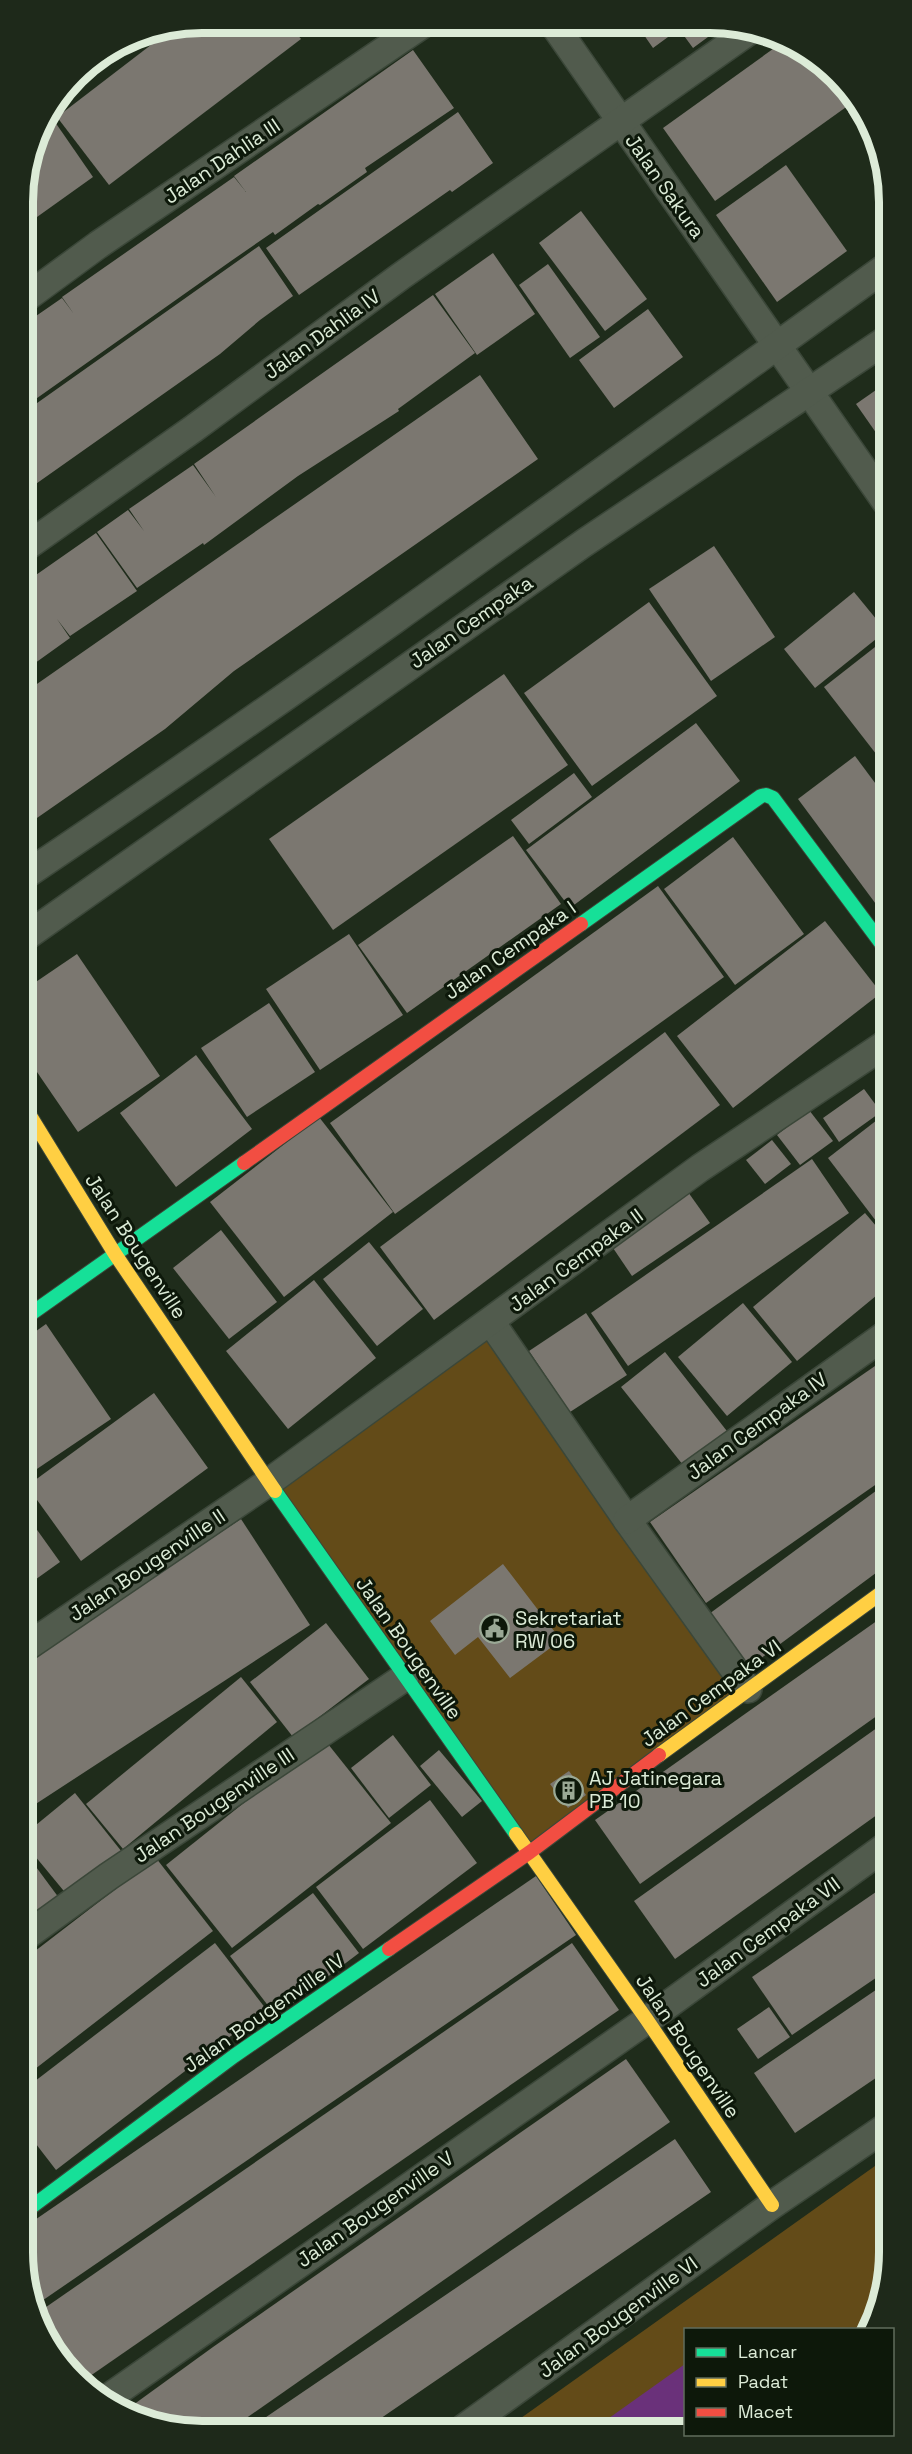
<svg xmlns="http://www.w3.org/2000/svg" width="912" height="2454" viewBox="0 0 912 2454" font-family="'Space Grotesk',sans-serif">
<rect width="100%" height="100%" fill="#1f2c1b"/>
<g fill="#634b18">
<path d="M491,1322L748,1689L530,1852L269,1482Z"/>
<path d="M889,2156C889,2205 896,2288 870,2329L686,2330L685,2428H507Z"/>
</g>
<path fill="#6a317a" d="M685,2364V2428H595Z"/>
<g fill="#7b7770">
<path d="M202,23H288L301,39L109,185L57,117L173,28Z"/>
<path d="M637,25L723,26L693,48L679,29L653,48Z"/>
<path d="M148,33L66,91H65L83,67L134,36Z"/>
<path d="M784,41L799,46L837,75L856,100L715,201L663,128Z"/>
<path d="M413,50L454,108L365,168L367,172L320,205L318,204L275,235L273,232L231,261L23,408V325L62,298L74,314L62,297L234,177L246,192L234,176Z"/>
<path d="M859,104L866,113L884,165L848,112Z"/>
<path d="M458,112L493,163L452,192L450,190L299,295L266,248Z"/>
<path d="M55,122L93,177L23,227V190L38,134Z"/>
<path d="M786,165L847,251L777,302L716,215Z"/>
<path d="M581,211L647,299L605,331L539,243Z"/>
<path d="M259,246L293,296L260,320L220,354L23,493V413Z"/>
<path d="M493,253L535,314L477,355L435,294Z"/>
<path d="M548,264L600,337L570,358L519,285Z"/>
<path d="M433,295L475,353L398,409L399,411L298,476L204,545L203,543L137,588L97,532L128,510L144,531L129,509L193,465L216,497L194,464Z"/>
<path d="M648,309L683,357L614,408L579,360Z"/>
<path d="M480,375L538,459L234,671L165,729L24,827V693Z"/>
<path d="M886,383V447L856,404Z"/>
<path d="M96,533L137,591L70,636L57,619L70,638L24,671L23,584Z"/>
<path d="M714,546L775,637L711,681L649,589Z"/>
<path d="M854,592L886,631L815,688L784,649Z"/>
<path d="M649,602L717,696L592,786L524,693Z"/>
<path d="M884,640L887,644V768L824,687Z"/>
<path d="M504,674L568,765L333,930L269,839Z"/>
<path d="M696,723L740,781L570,908L526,850Z"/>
<path d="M855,756L887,799V919L798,799Z"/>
<path d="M574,773L592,797L529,844L511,820Z"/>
<path d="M513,836L561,904L407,1013L358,945Z"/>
<path d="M733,837L804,934L735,985L664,889Z"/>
<path d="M658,886L724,977L395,1214L330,1123Z"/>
<path d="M825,921L881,993L733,1108L677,1036Z"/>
<path d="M349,934L403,1015L320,1070L266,989Z"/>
<path d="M77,954L160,1076L78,1132L24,1053V990Z"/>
<path d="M269,1003L315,1072L247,1117L201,1048Z"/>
<path d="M665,1032L720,1105L434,1320L380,1247Z"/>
<path d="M196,1055L252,1129L176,1187L120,1113Z"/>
<path d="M864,1089L881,1112L839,1142L823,1118Z"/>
<path d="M809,1110L833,1141L800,1165L777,1135Z"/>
<path d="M319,1117L393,1212L284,1297L210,1202Z"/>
<path d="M877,1120L887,1133L888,1213L876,1221L828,1158Z"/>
<path d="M772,1140L791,1164L765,1184L746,1160Z"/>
<path d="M812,1159L849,1213L628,1366L591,1313Z"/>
<path d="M688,1192L710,1223L632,1276L611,1245Z"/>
<path d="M865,1213L888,1240V1286L797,1361L753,1307Z"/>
<path d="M221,1230L277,1302L229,1339L173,1268Z"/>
<path d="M369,1242L423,1309L377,1346L323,1279Z"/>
<path d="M314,1280L376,1358L288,1429L226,1351Z"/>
<path d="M743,1303L792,1362L727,1416L678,1357Z"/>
<path d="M586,1313L627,1375L570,1412L529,1351Z"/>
<path d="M46,1324L111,1419L25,1477V1339Z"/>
<path d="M665,1352L730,1435L687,1470L621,1387Z"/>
<path d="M888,1357V1476L706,1603L650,1522Z"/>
<path d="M154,1393L208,1468L81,1561L27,1486Z"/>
<path d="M888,1482V1564L748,1668L709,1614Z"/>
<path d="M25,1513L60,1562L25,1587Z"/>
<path d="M241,1519L310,1625L25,1811V1660Z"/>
<path d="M503,1564L561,1640L510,1678L478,1637L455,1655L430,1621Z"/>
<path d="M888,1613V1708L640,1884L595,1820Z"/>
<path d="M326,1623L369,1679L293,1737L250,1682Z"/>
<path d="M241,1677L277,1722L123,1849L86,1804Z"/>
<path d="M888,1720V1807L675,1959L634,1901Z"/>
<path d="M393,1735L431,1785L389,1818L351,1768Z"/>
<path d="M324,1739L391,1823L232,1948L166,1865Z"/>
<path d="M439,1750L482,1801L462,1817L420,1766Z"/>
<path d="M569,1771L586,1795L568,1808L550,1784Z"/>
<path d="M75,1793L122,1852L68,1896L25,1844V1834Z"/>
<path d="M430,1800L477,1863L363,1949L316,1887Z"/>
<path d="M25,1852L59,1898L25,1922Z"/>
<path d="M156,1858L213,1931L26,2076V1958Z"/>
<path d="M536,1876L576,1935L33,2307L26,2287V2226Z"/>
<path d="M889,1883V1969L792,2035L752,1977Z"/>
<path d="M313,1893L359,1953L276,2016L230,1956Z"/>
<path d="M215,1943L266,2009L56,2170L26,2131V2088Z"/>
<path d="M572,1943L619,2010L80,2383L75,2379L46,2341L36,2314Z"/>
<path d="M889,1981V2069L795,2133L754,2073Z"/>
<path d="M769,2007L790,2037L758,2059L737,2029Z"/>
<path d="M626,2059L670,2122L232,2428H167L122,2413L213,2347Z"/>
<path d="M675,2139L711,2192L371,2425L367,2428H250Z"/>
</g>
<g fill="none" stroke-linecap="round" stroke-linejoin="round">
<defs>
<g id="street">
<path d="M554,25L886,502"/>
<path d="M23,300L98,245L423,24"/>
<path d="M23,549L193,429L401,276L752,29"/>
<path d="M24,876C316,680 601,472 886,267"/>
<path d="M24,938L584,543L886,340"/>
<path d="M491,1322L627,1520L748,1689"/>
<path d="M627,1520L888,1333"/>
<path d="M25,1648L269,1482L700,1168L887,1043"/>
<path d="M26,1936L109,1876L405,1677"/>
<path d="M105,2400L647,2020L889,1844"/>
<path d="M464,2428L772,2205L889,2125"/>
</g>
<g id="fast">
<path d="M581,924L761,796L766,795L773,798L887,951"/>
<path d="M25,1318L244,1163"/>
<path d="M275,1491L516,1834"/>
<path d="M26,2211L234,2056L389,1949"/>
</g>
<g id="slow">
<path d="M24,1106L115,1254L275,1491"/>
<path d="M659,1755L888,1588"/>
<path d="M516,1834L647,2020L772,2205"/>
</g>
<g id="jam">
<path d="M244,1163L581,924"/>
<path d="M389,1949L530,1852L659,1755"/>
</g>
</defs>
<use href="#street" stroke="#3b4739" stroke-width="30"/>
<use href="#fast" stroke="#3b4739" stroke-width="16"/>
<use href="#slow" stroke="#3b4739" stroke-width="16"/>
<use href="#jam" stroke="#3b4739" stroke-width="16"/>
<use href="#street" stroke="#515b4d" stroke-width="27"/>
<use href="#fast" stroke="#16e098" stroke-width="14"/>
<use href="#slow" stroke="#ffcf43" stroke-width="14"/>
<use href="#jam" stroke="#f24e42" stroke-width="14"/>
</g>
<defs>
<symbol id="civic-ring" viewBox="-11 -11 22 22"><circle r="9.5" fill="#0d180a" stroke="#9aa895" stroke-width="1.5"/><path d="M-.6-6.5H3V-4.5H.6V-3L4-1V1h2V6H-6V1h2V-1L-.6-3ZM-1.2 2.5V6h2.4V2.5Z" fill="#9aa895"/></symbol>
<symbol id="building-ring" viewBox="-11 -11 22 22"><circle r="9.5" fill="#0d180a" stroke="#9aa895" stroke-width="1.5"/><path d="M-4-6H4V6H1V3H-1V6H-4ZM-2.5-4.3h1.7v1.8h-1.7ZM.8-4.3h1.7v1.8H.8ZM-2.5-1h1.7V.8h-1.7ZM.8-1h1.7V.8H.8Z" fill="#9aa895"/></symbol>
</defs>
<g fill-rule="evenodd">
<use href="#civic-ring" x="478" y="1612" width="33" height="33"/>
<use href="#building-ring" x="552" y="1774" width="33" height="33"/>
</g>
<g text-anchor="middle" stroke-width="6" stroke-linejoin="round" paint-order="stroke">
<g font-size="20" fill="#dcebd7" stroke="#0d180a">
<text transform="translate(222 161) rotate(-34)" y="7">Jalan Dahlia III</text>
<text transform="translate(665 186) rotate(55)" y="7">Jalan Sakura</text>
<text transform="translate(322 334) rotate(-36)" y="7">Jalan Dahlia IV</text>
<text transform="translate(471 622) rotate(-35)" y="7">Jalan Cempaka</text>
<text transform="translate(510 950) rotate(-35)" y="7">Jalan Cempaka I</text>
<text transform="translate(136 1246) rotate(57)" y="7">Jalan Bougenville</text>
<text transform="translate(576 1260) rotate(-36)" y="7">Jalan Cempaka II</text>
<text transform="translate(757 1426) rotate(-36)" y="7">Jalan Cempaka IV</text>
<text transform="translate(147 1565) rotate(-34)" y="7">Jalan Bougenville II</text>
<text transform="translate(409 1648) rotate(55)" y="7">Jalan Bougenville</text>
<text transform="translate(711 1693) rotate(-36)" y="7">Jalan Cempaka VI</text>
<text transform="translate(214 1805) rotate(-34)" y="7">Jalan Bougenville III</text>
<text transform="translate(768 1932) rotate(-36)" y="7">Jalan Cempaka VII</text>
<text transform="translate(264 2013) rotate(-35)" y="7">Jalan Bougenville IV</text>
<text transform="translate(688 2046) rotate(56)" y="7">Jalan Bougenville</text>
<text transform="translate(375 2209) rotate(-35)" y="7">Jalan Bougenville V</text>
<text transform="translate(618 2317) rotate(-36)" y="7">Jalan Bougenville VI</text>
</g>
<g font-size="20" fill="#dcebd7" stroke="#0d180a" text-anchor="start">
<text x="515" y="1625">Sekretariat<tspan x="515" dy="23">RW 06</tspan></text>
<text x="589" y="1785">AJ Jatinegara<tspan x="589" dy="23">PB 10</tspan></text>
</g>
</g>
<path d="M0 0H912V2454H0ZM202 33H710A169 169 0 0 1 879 202V2252A169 169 0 0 1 710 2421H202A169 169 0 0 1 33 2252V202A169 169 0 0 1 202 33Z" fill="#1e291a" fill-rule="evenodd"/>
<path fill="none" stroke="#dcebd7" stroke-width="8" d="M202 33H710A169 169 0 0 1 879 202V2252A169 169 0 0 1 710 2421H202A169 169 0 0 1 33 2252V202A169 169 0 0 1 202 33Z"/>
<rect x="684" y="2328" width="210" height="108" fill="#0d180a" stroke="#606c5c" stroke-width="1.5"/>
<rect x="696" y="2348" width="30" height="9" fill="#16e098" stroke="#606c5c" stroke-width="1.5"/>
<text x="738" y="2358" font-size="18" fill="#dcebd7">Lancar</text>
<rect x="696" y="2378" width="30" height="9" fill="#ffcf43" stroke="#606c5c" stroke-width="1.5"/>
<text x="738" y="2388" font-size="18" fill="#dcebd7">Padat</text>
<rect x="696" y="2408" width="30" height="9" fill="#f24e42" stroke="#606c5c" stroke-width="1.5"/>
<text x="738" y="2418" font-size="18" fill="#dcebd7">Macet</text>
</svg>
